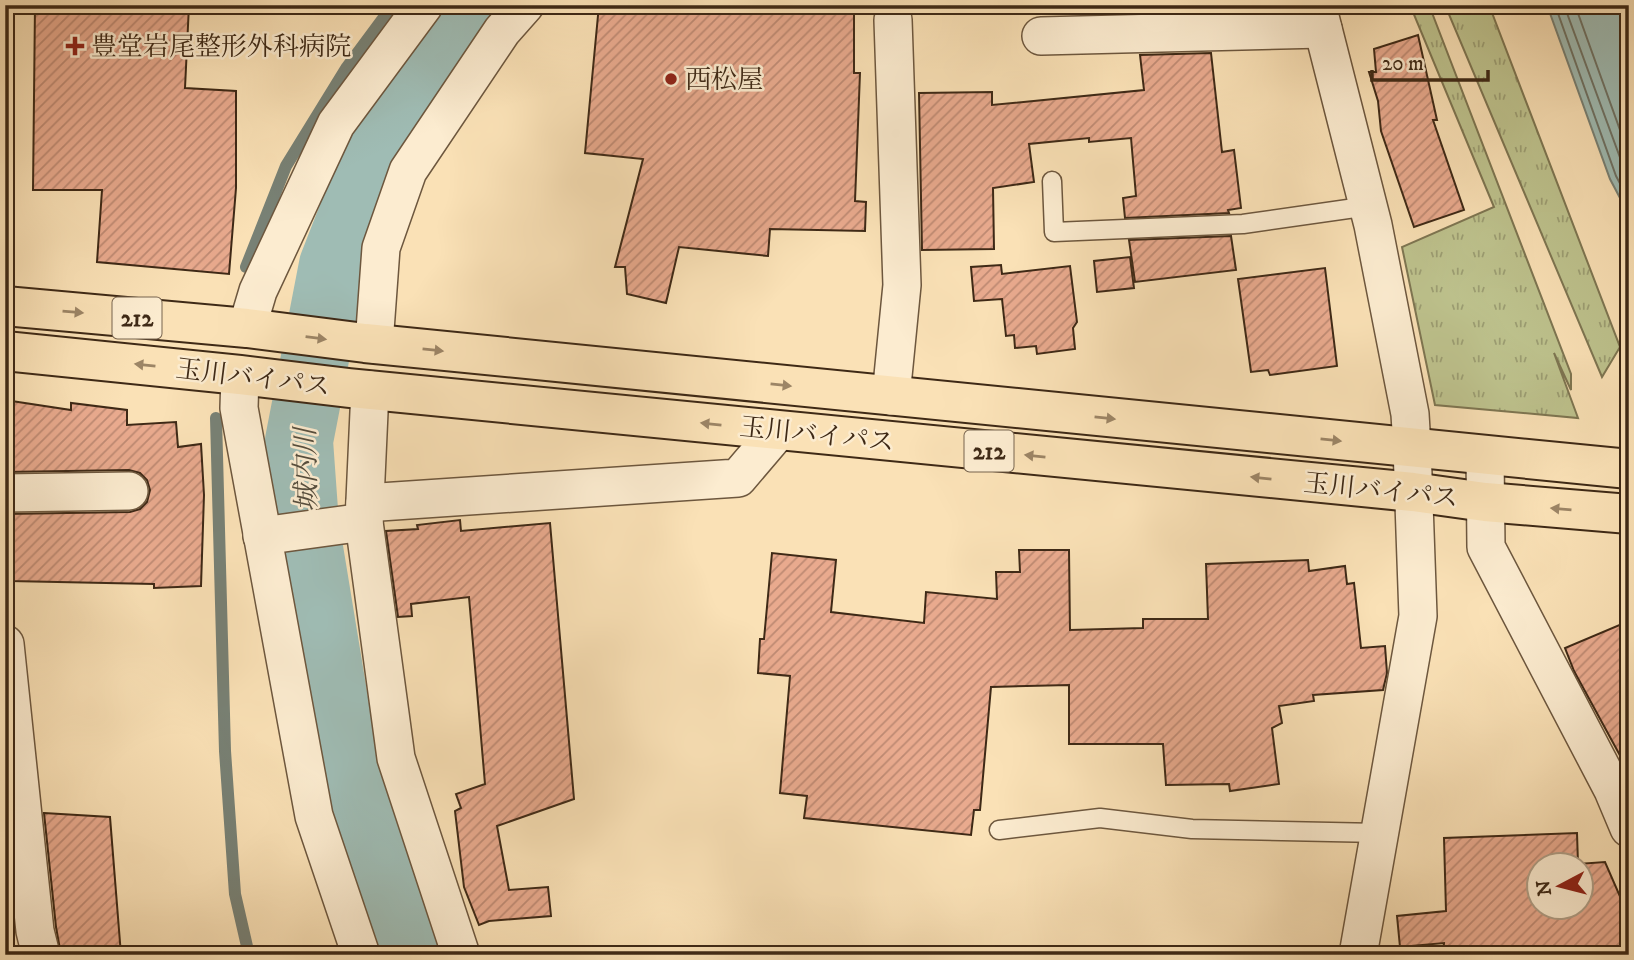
<svg xmlns="http://www.w3.org/2000/svg" width="1634" height="960" viewBox="0 0 1634 960" font-family="'IM FELL DW Pica','Noto Serif JP',serif">
<defs>
<pattern id="grass-tufts" width="24" height="20" patternUnits="userSpaceOnUse" patternTransform="scale(1.75)"><rect width="24" height="20" fill="#bec38e"/><path d="M3 7l-1-3M5 7V3M7 7l1-3M15 17l-1-3M17 17v-4M19 17l1-3" fill="none" stroke="#9c9e73"/></pattern>
<pattern id="building-hatch" width="6" height="6" patternUnits="userSpaceOnUse" patternTransform="scale(1.75)"><rect width="6" height="6" fill="#e9aa8e"/><path d="M-1 1l2-2M0 6l6-6M5 7l2-2" fill="none" stroke="#be8a73"/></pattern>
</defs>
<rect width="100%" height="100%" fill="#fae1b6"/>
<filter id="stains"><feTurbulence type="fractalNoise" baseFrequency=".00286" numOctaves="4"/><feColorMatrix values="0 0 0 0 .2 0 0 0 0 .09 0 0 0 0 .02 0 0 0 .5 -.17"/></filter>
<radialGradient id="worn" r=".72"><stop offset=".6" stop-color="#630" stop-opacity="0"/><stop offset="1" stop-color="#630" stop-opacity=".3"/></radialGradient>
<g fill="url(#grass-tufts)" stroke="#7e7652" stroke-width="2">
<path d="M1410,5H1429L1571,374V390L1554,353L1578,418L1435,405L1402,247L1494,207Z"/>
<path d="M1445,5H1489L1620,347L1602,377Z"/>
</g>
<path fill="#9fbcb4" stroke="#788175" stroke-width="2" d="M1547,5H1621L1629,26V215L1610,179Z"/>
<g fill="none" stroke-linecap="round" stroke-linejoin="round">
<g stroke="#6e7265" stroke-width="2">
<path d="M1555,5L1616,176L1629,200"/>
<path d="M1564,5L1629,182"/>
<path d="M1575,5L1629,155"/>
</g>
<g stroke="#788175" stroke-width="12">
<path d="M246,267L286,166L347,67L393,5"/>
<path d="M216,418L225,751L235,894L249,955"/>
</g>
<path stroke="#9fbcb4" stroke-width="68" d="M408,955L345,767L305,524L299,441L333,265L373,162L459,5"/>
</g>
<g fill="url(#building-hatch)" stroke="#3e2916" stroke-width="2" fill-rule="evenodd">
<path d="M35,5H189L185,88L236,91V188L229,274L97,262L102,190H33Z"/>
<path d="M599,5H854V73H860L855,201L866,202L865,231L770,229L768,256L679,247L666,303L627,294L625,267H615L643,159L585,153Z"/>
<path d="M1135,5H1205L1206,11L1136,13Z"/>
<path d="M1418,35L1437,120H1433L1464,210L1414,227L1381,131L1378,101L1369,72H1376L1374,49Z"/>
<path d="M1211,53L1222,152L1234,150L1241,208L1228,210L1229,213L1125,218L1123,198L1136,196L1131,138L1089,142V138L1029,144L1034,182L993,188L994,249L922,250L919,93L992,92V105L1144,90L1140,55Z"/>
<path d="M1231,236L1236,270L1135,282L1129,240Z"/>
<path d="M1130,257L1134,288L1097,292L1094,261Z"/>
<path d="M1001,265L1002,274L1070,266L1077,322L1073,328L1075,349L1037,354L1036,346L1015,348L1014,335L1006,336L1002,299L974,301L971,267Z"/>
<path d="M1325,268L1337,366L1270,375L1268,370L1251,372L1238,279Z"/>
<path d="M5,400L71,410V403L127,410V425L176,422L178,447L201,444L204,495L201,586L154,588V584L10,581L5,514L130,512L140,509L147,502L150,490L147,480L140,473L129,470L5,472Z"/>
<path d="M460,520L461,531L550,523L574,799L497,826L509,890L548,887L551,916L489,921L479,925L464,887L455,811L461,808L456,794L485,784L469,597L411,604L412,616L398,617L386,531L418,529L417,525Z"/>
<path d="M1019,550H1069L1070,630L1143,628V619H1208L1206,564L1308,560L1309,571L1345,566L1347,584L1354,583L1361,648L1385,646L1387,673L1383,690L1313,695L1314,701L1279,706L1282,723L1272,728L1279,784L1230,791L1229,784L1166,785L1163,744H1069V685L991,687L980,810H974L971,835L804,818L807,796L780,793L790,676L758,673L760,639H764L772,553L836,560L831,612L924,623L926,592L997,599L996,572H1020Z"/>
<path d="M1629,621V772L1574,671L1565,648Z"/>
<path d="M44,813L110,817L121,955H61L56,927Z"/>
<path d="M1577,833L1578,864L1605,862L1629,917V955H1443L1444,943L1400,947L1397,916L1446,911L1444,838ZM1539,865H1581V907H1539Z"/>
</g>
<g fill="none" stroke-linecap="round" stroke-linejoin="round">
<defs>
<g id="service">
<path d="M1052,181L1054,232L1243,224L1369,206"/>
<path d="M999,830L1100,818L1192,829L1379,833"/>
</g>
<g id="minor">
<path d="M1317,5L1373,225L1410,414L1412,447L1418,616L1358,955"/>
<path d="M1041,36L1323,29"/>
<path d="M247,328L258,291L336,124L424,5"/>
<path d="M374,344L381,248L408,171L502,31L525,5"/>
<path d="M240,375L239,408L314,816L361,955"/>
<path d="M370,390L364,522L396,758L461,955"/>
<path d="M891,396L902,285L893,20"/>
<path d="M1485,455L1486,547L1613,790L1629,828"/>
<path d="M5,493L129,491"/>
<path d="M365,503L738,478L778,431"/>
<path d="M262,536L364,522"/>
<path d="M5,644L35,931L41,955"/>
</g>
<g id="trunk">
<path d="M5,306L247,328L365,343L1629,469"/>
<path d="M5,351L240,375L349,388L1413,492L1485,502L1629,514"/>
</g>
</defs>
<use href="#service" stroke="#6d573e" stroke-width="21"/>
<use href="#minor" stroke="#6d573e" stroke-width="40"/>
<use href="#trunk" stroke="#3e2916" stroke-width="42"/>
<use href="#service" stroke="#fcecd0" stroke-width="18"/>
<use href="#minor" stroke="#fcecd0" stroke-width="37"/>
<use href="#trunk" stroke="#fae1b6" stroke-width="38"/>
</g>
<defs><path id="oneway-solid" d="M-6-.8H1V-3.2L6.5 0L1 3.2V.8H-6Z" transform="scale(1.75)"/></defs>
<g fill="#9c8566">
<use href="#oneway-solid" transform="translate(73 312) rotate(5)"/>
<use href="#oneway-solid" transform="translate(316 338) rotate(7)"/>
<use href="#oneway-solid" transform="translate(433 350) rotate(6)"/>
<use href="#oneway-solid" transform="translate(145 365) rotate(-174)"/>
<use href="#oneway-solid" transform="translate(781 385) rotate(6)"/>
<use href="#oneway-solid" transform="translate(1105 418) rotate(6)"/>
<use href="#oneway-solid" transform="translate(711 424) rotate(-174)"/>
<use href="#oneway-solid" transform="translate(1331 440) rotate(6)"/>
<use href="#oneway-solid" transform="translate(1035 456) rotate(-174)"/>
<use href="#oneway-solid" transform="translate(1261 478) rotate(-174)"/>
<use href="#oneway-solid" transform="translate(1561 509) rotate(-175)"/>
</g>
<g fill="#8f2418" stroke="#fcecd0" stroke-width="2.5">
<path d="M71.5 35.5h7v7h7v7h-7v7h-7v-7h-7v-7h7z"/>
<circle cx="671" cy="79" r="7"/>
</g>
<g text-anchor="middle" stroke-width="5" stroke-linejoin="round" paint-order="stroke">
<g fill="#fcecd0" stroke="#77644e" stroke-width="2">
<rect x="112.5" y="297.5" width="49" height="41" rx="5"/>
<rect x="964.5" y="430.5" width="49" height="41" rx="5"/>
</g>
<g font-size="24" font-weight="bold" fill="#3e2916">
<text x="137" y="326">212</text>
<text x="989" y="459">212</text>
</g>
<g font-size="26" fill="#3e2916" stroke="#fcecd0" text-anchor="start">
<text x="91" y="55">豊堂岩尾整形外科病院</text>
<text x="685" y="88">西松屋</text>
</g>
<g font-size="26" fill="#3e2916" stroke="#fcecd0">
<text transform="translate(253 377) rotate(7)" y="9">玉川バイパス</text>
<text transform="translate(817 434) rotate(6)" y="9">玉川バイパス</text>
<text transform="translate(1381 490) rotate(6)" y="9">玉川バイパス</text>
</g>
<g font-size="28" font-style="italic" fill="#564e3e" stroke="#fcecd0">
<text transform="translate(305 470) rotate(-91)" y="10">城内川</text>
</g>
</g>
<rect width="1634" height="960" fill="none" stroke="#fae1b6" stroke-width="28"/>
<rect x="7" y="7" width="1620" height="946" fill="none" stroke="#3e2916" stroke-width="3.5"/>
<rect x="14" y="14" width="1606" height="932" fill="none" stroke="#3e2916" stroke-width="2"/>
<g transform="translate(1560 886) rotate(263)"><circle r="33" fill="#fcecd0" stroke="#b09e86" stroke-width="2"/>
<path d="M0-5L12 26L0 18L-12 26Z" fill="#8f2418"/>
<text y="-10" font-size="19" font-weight="bold" text-anchor="middle" fill="#3e2916">N</text>
</g>
<path d="M1372 70v10h116v-10" fill="none" stroke="#3e2916" stroke-width="3.5"/>
<text x="1382" y="70" font-size="21" fill="#3e2916" stroke="#fcecd0" stroke-width="5" paint-order="stroke">20 m</text>
<rect width="100%" height="100%" filter="url(#stains)"/>
<rect width="100%" height="100%" fill="url(#worn)"/>
</svg>
